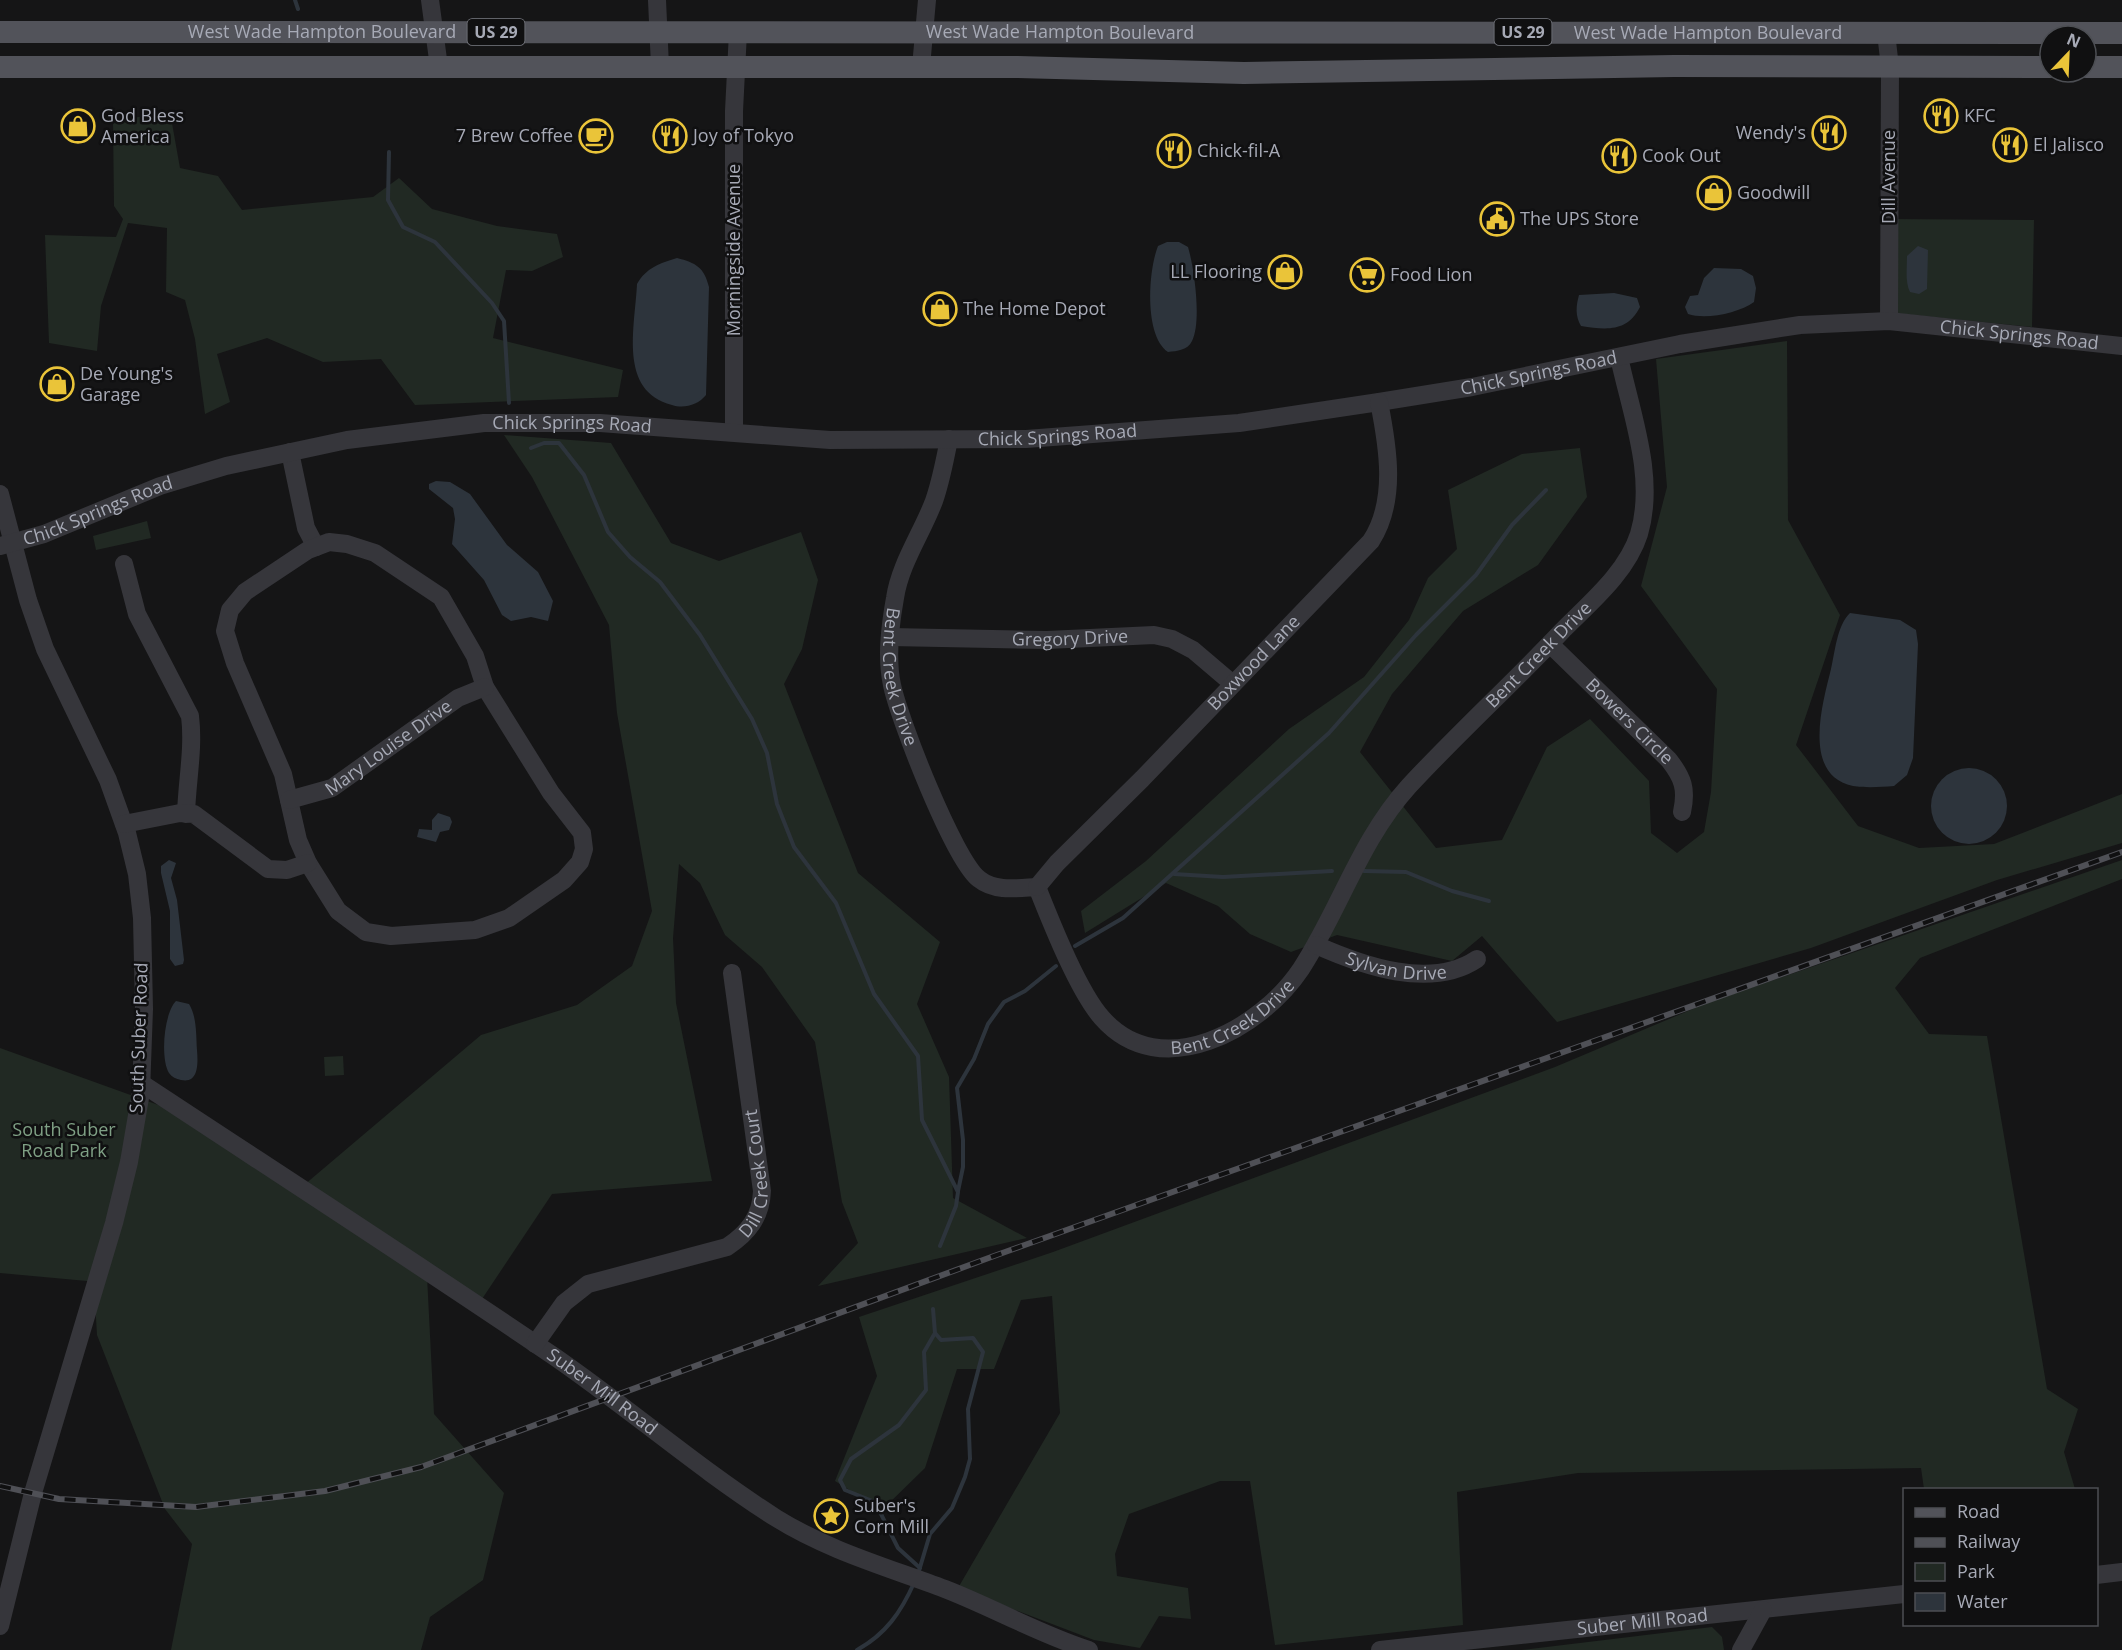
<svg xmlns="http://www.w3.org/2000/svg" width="2122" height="1650" viewBox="0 0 2122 1650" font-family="'Open Sans',sans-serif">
<rect width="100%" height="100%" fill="#151516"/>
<g fill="#212923">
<path d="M170,112L180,168L218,176L242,210L373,197L399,178L432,209L497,226L557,234L563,257L532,271L506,270L493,338L623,370L618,397L415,405L381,359L323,362L267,338L217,354L230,402L205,414L195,339L185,300L166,292L167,228L128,223L101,306L97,351L49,343L45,235L116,237L123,219L114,206L113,121Z"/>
<path d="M1885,219L2034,220L2032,327L1884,312Z"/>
<path d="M1787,341L1788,520L1840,615L1796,745L1858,826L1919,848L1994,844L2122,794V843L1997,880L1811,948L1557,1022L1482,936L1452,961L1337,935L1291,952L1250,934L1218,906L1166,883L1085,933L1081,911L1146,861L1289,729L1364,677L1409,620L1428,578L1457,549L1448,490L1522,454L1580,448L1587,497L1538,565L1463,611L1392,694L1360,752L1436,848L1502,840L1547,747L1590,719L1649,781L1651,833L1677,853L1704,832L1711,792L1717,689L1641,586L1667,487L1656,359Z"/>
<path d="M504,435L611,443L671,543L719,561L801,532L818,580L802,649L784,684L858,873L940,942L917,1004L949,1077L953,1198L1027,1238L818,1286L858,1243L842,1202L815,1042L762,967L725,935L700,883L679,864L673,938L676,1003L712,1181L552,1194L478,1305L427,1276L434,1414L504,1493L483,1580L430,1617L421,1650H171L192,1544L165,1509L97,1335L94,1284L87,1281L0,1273V1048L175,1111L297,1191L481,1035L577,1005L632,966L652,911L617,713L609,625L532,477Z"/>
<path d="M147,521L151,538L96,550L93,536Z"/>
<path d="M2122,860V879L1920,958L1895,988L1929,1034L1987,1036L2047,1389L2078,1409L2064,1452L2075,1489H1924L1921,1468L1578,1473L1457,1492L1463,1625L1275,1645L1250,1481H1220L1129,1514L1115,1554L1117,1576L1188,1588L1191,1619L1159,1616L1140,1648L1094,1640L958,1588L1060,1413L1052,1296L1021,1300L994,1369H957L925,1468L882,1510L835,1481L877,1376L859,1317L1053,1252L1555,1067L1707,1003Z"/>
<path d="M343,1056L344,1075L325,1076L324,1057Z"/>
<path d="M1712,1627L1722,1637L1724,1650H1521Z"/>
</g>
<g fill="#2d343c">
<path d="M1167,242H1179L1188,247C1194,267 1202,321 1192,341C1188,350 1177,351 1168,352C1144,336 1148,271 1158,246Z"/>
<path d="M1918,246L1928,250L1927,289L1919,294L1910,292C1905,282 1907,268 1907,256Z"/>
<path d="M677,258C696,263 704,267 709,287L706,395C698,405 684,409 672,405C618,391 635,327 637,284C646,268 660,263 677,258Z"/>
<path d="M1714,268L1741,269L1753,276L1756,288L1754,302C1739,313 1706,320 1688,314L1685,307L1690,296L1698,295L1704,278Z"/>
<path d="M1614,293L1637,298L1640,307C1627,332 1607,330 1581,326C1575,316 1576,306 1579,295Z"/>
<path d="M436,481L450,482L470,494L507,545L538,572L553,601L548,621L531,617L511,621L502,615L484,580L452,544L455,519L453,508L429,489V484Z"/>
<path d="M1850,613L1900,620L1916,630L1918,644L1913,758L1907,775L1894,786C1881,787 1866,788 1853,786C1801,775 1823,702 1831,669C1835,652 1837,625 1850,613Z"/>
<circle cx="1969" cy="806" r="38"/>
<path d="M438,813L450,817L452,822L449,830L440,832L436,842L417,837L419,829L432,830V820Z"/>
<path d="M169,860L176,863L171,878L177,900L184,960L183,964L175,966L170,959V911L161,873V866Z"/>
<path d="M176,1001L189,1004C197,1017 196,1035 197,1050C198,1063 199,1084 181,1080C176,1079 172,1077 169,1073C160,1058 164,1013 176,1001Z"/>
</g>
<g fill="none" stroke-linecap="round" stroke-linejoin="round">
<g stroke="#2d343c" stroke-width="4">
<path d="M295,0L298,9"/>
<path d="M389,152L388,200L403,227L435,242L492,303L504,321L509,403"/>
<path d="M531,448L544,443H559L584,475L608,532L630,557L660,582L700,635L752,719L767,753L777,804L794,847L836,903L874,994L918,1056L922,1120L958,1192L956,1206L940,1246"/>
<path d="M1364,871L1406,872L1452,891L1489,901"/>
<path d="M1174,874L1223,877L1332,871"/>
<path d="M1075,946L1123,918L1329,733L1416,635L1476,575L1512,525L1546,490"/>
<path d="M958,1191L963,1167V1140L957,1088L974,1059L988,1024L1004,1002L1025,991L1056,966"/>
<path d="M920,1568L898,1548L875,1502L845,1490L840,1480L851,1459L899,1425L926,1390L924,1352L935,1333"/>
<path d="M918,1574L930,1534L952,1508L965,1477L970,1459L968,1409L983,1352L973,1338L941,1340L935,1333L933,1309"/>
<path d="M857,1650C886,1634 901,1612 914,1583"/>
</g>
<g stroke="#36363b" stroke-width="18">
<path d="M430,0L439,67"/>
<path d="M657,0L660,66"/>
<path d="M1886,33L1890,67L1889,321"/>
<path d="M921,67L927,0"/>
<path d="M734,431V111L738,32"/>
<path id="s1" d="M949,439C945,460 941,481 934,501C922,533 900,564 895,598C890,626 886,657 892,685C899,719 954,860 979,879C995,892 1018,888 1037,887C1051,922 1078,991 1102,1018C1161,1085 1261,1029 1301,969C1340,909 1360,840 1409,786C1459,732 1513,683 1563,630C1591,602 1627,572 1639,534C1656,477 1631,413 1619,357"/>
<path d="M290,452L306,528L316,547"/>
<path d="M0,494L28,600L45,649L108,780L127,833L137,874L142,918L144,1009L141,1092L129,1162L114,1223L33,1493L0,1626"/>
<path d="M329,542L347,544L375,553L441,597L475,656L485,687L551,793L582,833L584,849L580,862L564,880L509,918L475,930L391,936L366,932L338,911L308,863L298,840L283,774L235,663L225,631L230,610L245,592L308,550Z"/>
<path id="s2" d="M0,546L44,534L160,486L226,466L347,440L484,423H600L830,440L1026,439L1239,423L1379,402L1472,387L1680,344L1800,325L1889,321L2122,346"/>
<path d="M124,564L137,614L190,716C194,748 187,781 186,814"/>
<path id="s3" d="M890,637L1047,640L1154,635L1172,639L1193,650L1233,684"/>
<path id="s4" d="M1550,644L1669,760C1683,778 1687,789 1682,812"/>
<path id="s5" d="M289,800L332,788L458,698L485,687"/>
<path d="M124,824L180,813L194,814L268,869L287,870L308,863"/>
<path id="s6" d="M1037,887L1057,863L1142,779L1371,541C1397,501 1388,447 1379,402"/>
<path id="s7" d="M1316,945C1363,966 1431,990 1477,959"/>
<path id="s8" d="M141,1083C279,1174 418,1264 555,1357C630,1409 699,1469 776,1518C829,1551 887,1567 945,1589C994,1608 1039,1634 1089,1650"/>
<path id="s9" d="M535,1344L564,1303L588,1284L727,1247C748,1233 761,1217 762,1191L732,973"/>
<path d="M2096,1575L2122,1572"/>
<path id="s10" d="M1380,1650L1904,1594"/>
<path d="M1741,1650L1763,1610"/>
</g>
<g stroke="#52535a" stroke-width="22">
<path id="s11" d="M0,32L2122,33"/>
<path d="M0,67H1018L1244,73L1674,66L2050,67"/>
<path d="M2086,67H2122"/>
</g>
<defs>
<path id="rail" d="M0,1486L59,1499L196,1507L325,1491L421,1467L994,1256L2122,852"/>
</defs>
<use href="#rail" stroke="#4f5056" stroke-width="6"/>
<use href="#rail" stroke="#101011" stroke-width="4" stroke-dasharray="11" stroke-linecap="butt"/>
</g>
<defs>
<symbol id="restaurant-ring" viewBox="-11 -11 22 22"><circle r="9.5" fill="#101011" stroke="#eac439" stroke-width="1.5"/><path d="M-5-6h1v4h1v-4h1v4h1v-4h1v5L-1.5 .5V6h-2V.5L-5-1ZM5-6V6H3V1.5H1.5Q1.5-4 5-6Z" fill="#eac439"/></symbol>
<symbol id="shop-ring" viewBox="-11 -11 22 22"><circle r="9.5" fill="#101011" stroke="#eac439" stroke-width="1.5"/><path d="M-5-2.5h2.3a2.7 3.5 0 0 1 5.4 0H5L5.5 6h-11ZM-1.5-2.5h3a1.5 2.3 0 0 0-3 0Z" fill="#eac439"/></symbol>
<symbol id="cafe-ring" viewBox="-11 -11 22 22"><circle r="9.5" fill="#101011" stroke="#eac439" stroke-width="1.5"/><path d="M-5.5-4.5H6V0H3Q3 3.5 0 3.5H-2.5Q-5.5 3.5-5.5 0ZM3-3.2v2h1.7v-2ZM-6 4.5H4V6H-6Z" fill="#eac439"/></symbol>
<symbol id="civic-ring" viewBox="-11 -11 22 22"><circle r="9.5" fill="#101011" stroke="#eac439" stroke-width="1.5"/><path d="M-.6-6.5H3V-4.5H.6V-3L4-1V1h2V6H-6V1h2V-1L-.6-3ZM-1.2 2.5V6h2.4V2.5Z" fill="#eac439"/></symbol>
<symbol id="supermarket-ring" viewBox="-11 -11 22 22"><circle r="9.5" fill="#101011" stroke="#eac439" stroke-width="1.5"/><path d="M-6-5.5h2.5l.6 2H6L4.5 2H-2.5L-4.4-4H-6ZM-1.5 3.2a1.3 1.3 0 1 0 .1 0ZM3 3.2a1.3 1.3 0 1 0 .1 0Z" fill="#eac439"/></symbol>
<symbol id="sight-ring" viewBox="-11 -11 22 22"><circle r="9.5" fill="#101011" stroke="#eac439" stroke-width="1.5"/><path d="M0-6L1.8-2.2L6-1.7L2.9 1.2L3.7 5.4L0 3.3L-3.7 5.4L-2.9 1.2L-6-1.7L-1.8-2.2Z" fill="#eac439"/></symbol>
</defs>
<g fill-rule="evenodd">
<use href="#restaurant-ring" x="1922" y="97" width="38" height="38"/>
<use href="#shop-ring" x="59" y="107" width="38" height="38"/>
<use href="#restaurant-ring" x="1810" y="114" width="38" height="38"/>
<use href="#cafe-ring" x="577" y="117" width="38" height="38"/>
<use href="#restaurant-ring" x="651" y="117" width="38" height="38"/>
<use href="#restaurant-ring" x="1991" y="126" width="38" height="38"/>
<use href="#restaurant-ring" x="1155" y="132" width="38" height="38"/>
<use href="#restaurant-ring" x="1600" y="137" width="38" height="38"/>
<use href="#shop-ring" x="1695" y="174" width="38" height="38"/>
<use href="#civic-ring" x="1478" y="200" width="38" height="38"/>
<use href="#shop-ring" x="1266" y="253" width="38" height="38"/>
<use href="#supermarket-ring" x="1348" y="256" width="38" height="38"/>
<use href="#shop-ring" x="921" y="290" width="38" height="38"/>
<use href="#shop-ring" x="38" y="365" width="38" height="38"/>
<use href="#sight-ring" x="812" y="1497" width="38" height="38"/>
</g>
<g text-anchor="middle" stroke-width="5" stroke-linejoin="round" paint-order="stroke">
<g fill="#101011" stroke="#7a7c84" stroke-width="1.5">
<rect x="467.5" y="19" width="57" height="26" rx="4.5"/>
<rect x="1494.5" y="19" width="57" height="26" rx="4.5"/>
</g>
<g font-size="16" font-weight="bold" fill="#a7aab6">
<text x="496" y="38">US 29</text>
<text x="1523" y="38">US 29</text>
</g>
<g font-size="18" fill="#a7aab6" stroke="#101011">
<text dy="6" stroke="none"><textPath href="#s11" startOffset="322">West Wade Hampton Boulevard</textPath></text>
<text dy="6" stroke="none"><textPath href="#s11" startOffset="1060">West Wade Hampton Boulevard</textPath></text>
<text dy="6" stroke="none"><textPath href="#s11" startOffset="1708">West Wade Hampton Boulevard</textPath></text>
<text transform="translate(1889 177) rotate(-90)" y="6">Dill Avenue</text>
<text transform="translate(734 250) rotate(-90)" y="6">Morningside Avenue</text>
<text dy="6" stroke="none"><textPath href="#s2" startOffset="2048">Chick Springs Road</textPath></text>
<text dy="6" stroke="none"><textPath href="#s2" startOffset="1562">Chick Springs Road</textPath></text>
<text dy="6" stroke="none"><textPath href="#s2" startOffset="590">Chick Springs Road</textPath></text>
<text dy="6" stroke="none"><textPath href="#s2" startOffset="1076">Chick Springs Road</textPath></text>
<text dy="6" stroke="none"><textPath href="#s2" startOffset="104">Chick Springs Road</textPath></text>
<text dy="6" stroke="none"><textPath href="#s3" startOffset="180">Gregory Drive</textPath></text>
<text dy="6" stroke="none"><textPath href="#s1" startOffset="1310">Bent Creek Drive</textPath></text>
<text dy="6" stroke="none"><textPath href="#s6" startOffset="312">Boxwood Lane</textPath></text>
<text dy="6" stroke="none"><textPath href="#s1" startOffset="249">Bent Creek Drive</textPath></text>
<text dy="6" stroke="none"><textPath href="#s4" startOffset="111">Bowers Circle</textPath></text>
<text dy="6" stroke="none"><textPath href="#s5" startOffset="114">Mary Louise Drive</textPath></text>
<text dy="6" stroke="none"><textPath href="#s7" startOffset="84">Sylvan Drive</textPath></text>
<text dy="6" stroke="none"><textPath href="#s1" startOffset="825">Bent Creek Drive</textPath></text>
<text transform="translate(139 1038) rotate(-88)" y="6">South Suber Road</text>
<text dy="6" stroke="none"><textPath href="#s9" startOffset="310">Dill Creek Court</textPath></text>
<text dy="6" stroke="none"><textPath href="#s8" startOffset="555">Suber Mill Road</textPath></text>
<text dy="6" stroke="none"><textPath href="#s10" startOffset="264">Suber Mill Road</textPath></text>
</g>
<g font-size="18" fill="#a7aab6" stroke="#101011" text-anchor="start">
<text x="101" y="122">God Bless<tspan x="101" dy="21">America</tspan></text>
<text x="1964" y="122">KFC</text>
<text x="1806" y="139" text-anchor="end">Wendy's</text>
<text x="573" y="142" text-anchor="end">7 Brew Coffee</text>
<text x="693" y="142">Joy of Tokyo</text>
<text x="2033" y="151">El Jalisco</text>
<text x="1197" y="157">Chick-fil-A</text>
<text x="1642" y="162">Cook Out</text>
<text x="1737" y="199">Goodwill</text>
<text x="1520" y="225">The UPS Store</text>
<text x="1262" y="278" text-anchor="end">LL Flooring</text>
<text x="1390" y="281">Food Lion</text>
<text x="963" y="315">The Home Depot</text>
<text x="80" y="380">De Young's<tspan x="80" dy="21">Garage</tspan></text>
<text x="854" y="1512">Suber's<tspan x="854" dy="21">Corn Mill</tspan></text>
</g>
<g font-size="18" fill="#7fa085" stroke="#101011">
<text x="64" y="1136">South Suber<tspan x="64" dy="21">Road Park</tspan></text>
</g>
</g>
<rect x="1903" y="1488" width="195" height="138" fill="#101011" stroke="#4c4e53" stroke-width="1.5"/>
<rect x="1915" y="1508" width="30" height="9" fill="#52535a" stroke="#4c4e53" stroke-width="1.5"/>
<text x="1957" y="1518" font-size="18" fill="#a7aab6">Road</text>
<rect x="1915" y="1538" width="30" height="9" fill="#4f5056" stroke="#4c4e53" stroke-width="1.5"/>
<text x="1957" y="1548" font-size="18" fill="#a7aab6">Railway</text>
<rect x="1915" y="1563" width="30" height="18" fill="#212923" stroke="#4c4e53" stroke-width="1.5"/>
<text x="1957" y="1578" font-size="18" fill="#a7aab6">Park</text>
<rect x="1915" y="1593" width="30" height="18" fill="#2d343c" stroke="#4c4e53" stroke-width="1.5"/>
<text x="1957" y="1608" font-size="18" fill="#a7aab6">Water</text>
<g transform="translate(2068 54) rotate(23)"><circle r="28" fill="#101011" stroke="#4c4e53" stroke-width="1.5"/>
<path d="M0-4.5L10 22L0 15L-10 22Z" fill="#eac439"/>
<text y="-9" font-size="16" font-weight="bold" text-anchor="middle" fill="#a7aab6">N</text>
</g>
</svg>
